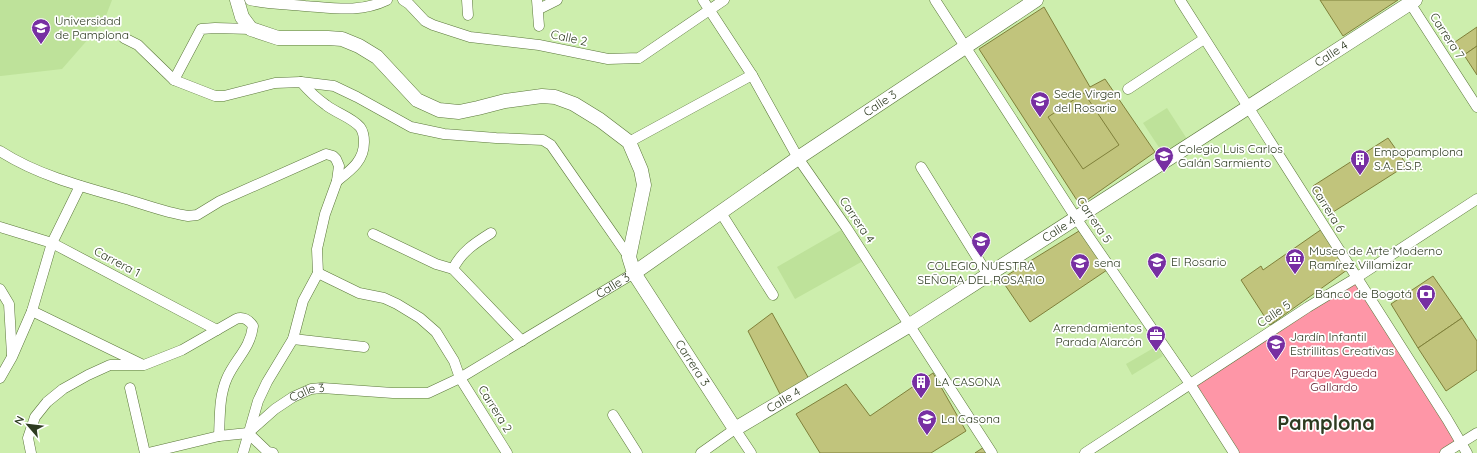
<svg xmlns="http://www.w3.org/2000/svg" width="1477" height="453" viewBox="0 0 1477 453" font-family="Quicksand,sans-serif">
<rect width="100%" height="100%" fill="#cdeead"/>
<g fill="#bee29a">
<path d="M0,0H112L104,21L62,69L1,76H0Z"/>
<path d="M1167,108L1187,139L1164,155L1143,123Z"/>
<path d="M843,229L863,261L795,299L777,267Z"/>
<path d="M1157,346L1163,356L1132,375L1126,364Z"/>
</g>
<path fill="#fe96a7" d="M1356,278L1461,443L1445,453H1233L1190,384Z"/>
<g fill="#c1c47c" stroke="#7f803a">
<path d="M1320,0H1398L1343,36Z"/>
<path d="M1044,7L1090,87L1105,79L1155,152L1080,205L979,49Z"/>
<path d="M1477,27V46L1464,55L1455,42Z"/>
<path d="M1477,46V75L1464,55Z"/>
<path d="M1084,93L1119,145L1083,169L1048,117Z"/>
<path d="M1388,138L1407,165L1330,214L1313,186Z"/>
<path d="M1322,229L1347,270L1270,325L1241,280L1261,266L1263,270Z"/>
<path d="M1079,231L1107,270L1030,322L1001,279Z"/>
<path d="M1433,276L1462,318L1418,348L1391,304Z"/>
<path d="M772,313L809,379L781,396L748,331Z"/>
<path d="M1462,318L1477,341V370L1446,391L1418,348Z"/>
<path d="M933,373L966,431L931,453H820L796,414L846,384L870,416Z"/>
<path d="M984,447L987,453H975Z"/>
</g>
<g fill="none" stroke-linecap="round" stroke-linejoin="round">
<defs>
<g id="street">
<path d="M250,0C268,4 286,4 305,6C334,8 360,13 387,0"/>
<path d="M403,0L409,4L425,21L433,25L470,37L539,45L608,59L639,58L724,0"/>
<path d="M467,0L468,15"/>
<path d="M537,0L539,26"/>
<path d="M703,0L752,75L798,158L846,227L992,453"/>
<path d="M935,0L1076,218L1190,384L1234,453"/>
<path d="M1180,0L1447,419L1467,453"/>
<path d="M1408,0L1477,107"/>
<path d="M539,9L557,0"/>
<path d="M124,38L138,45L143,50L174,80L215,96H224L275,83L301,82C308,90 316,98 326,105C336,113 351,117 360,127C363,131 364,137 364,142C364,161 351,170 337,181"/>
<path d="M174,80L201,29L215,28L251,29"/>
<path d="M301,82L334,86L357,97L411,127L444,134L496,138L543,140L551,145L629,257"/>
<path d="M1128,89L1204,39"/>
<path d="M629,142L752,75"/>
<path d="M0,151C37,175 83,187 126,199C146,205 167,213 188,216L197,215L220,201L326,154L333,156L336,159L339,166L337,181L325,214L317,249L318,273L303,301L293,339L267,382L258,401L243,453"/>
<path d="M921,167L988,275"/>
<path d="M721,213L773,295"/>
<path d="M0,227L52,243L217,330"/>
<path d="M373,234L436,264L453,269L522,341"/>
<path d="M453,269C461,252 475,243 491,233"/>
<path d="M318,273L359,293L384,298L397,304L420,318L436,332L454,361L460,378L507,453"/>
<path d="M0,289L9,304L12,355"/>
<path d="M32,311L141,364"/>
<path d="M293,339L364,347"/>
<path d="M0,378L12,357L32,311L52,243L80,186"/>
<path d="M130,388L145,453"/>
<path d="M613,415L637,453"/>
<path d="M248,433L268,452L273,453"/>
<path d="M31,453L28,438L35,417L47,402L63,389L88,375L110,365H144L182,350L236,319C243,316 249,320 253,326C250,349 236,358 227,378C219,396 220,416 219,436"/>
<path id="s1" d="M148,453L219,436L248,433L275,409L293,397L311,389L322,388L393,393H428L460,378L634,273"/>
<path d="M701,453L735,429L751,453"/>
<path d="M1085,453L1308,307L1356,278L1477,199"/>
<path d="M1445,453L1477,433"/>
</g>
<g id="secondary">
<path id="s2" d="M237,0L242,17L251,29L278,38H328L342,39L359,46L377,57L417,100L439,110L459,112L478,108L505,101L542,96L555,97L574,104L600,120L629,142L641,170L644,185L629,257L634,273L735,429L910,325L1415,0"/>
<path id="s3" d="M634,273L798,158L1036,0"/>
</g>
</defs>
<use href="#street" stroke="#5b773b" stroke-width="11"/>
<use href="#secondary" stroke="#5b773b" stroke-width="15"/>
<use href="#street" stroke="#fff" stroke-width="10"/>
<use href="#secondary" stroke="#fff" stroke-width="14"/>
</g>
<defs>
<symbol id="university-pin" viewBox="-11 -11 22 30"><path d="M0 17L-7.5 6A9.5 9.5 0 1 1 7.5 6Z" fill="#772fa2" stroke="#fff"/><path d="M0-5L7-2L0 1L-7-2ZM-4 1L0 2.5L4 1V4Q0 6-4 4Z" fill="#fff"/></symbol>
<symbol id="school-pin" viewBox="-11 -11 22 30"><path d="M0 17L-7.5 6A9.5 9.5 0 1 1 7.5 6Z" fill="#772fa2" stroke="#fff"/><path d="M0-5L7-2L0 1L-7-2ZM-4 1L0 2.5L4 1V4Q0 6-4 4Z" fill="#fff"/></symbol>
<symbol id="building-pin" viewBox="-11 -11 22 30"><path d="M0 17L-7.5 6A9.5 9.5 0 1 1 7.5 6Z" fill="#772fa2" stroke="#fff"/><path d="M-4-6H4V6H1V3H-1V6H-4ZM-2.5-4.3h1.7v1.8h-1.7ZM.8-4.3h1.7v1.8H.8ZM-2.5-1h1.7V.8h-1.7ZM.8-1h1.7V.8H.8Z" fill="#fff"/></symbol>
<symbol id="museum-pin" viewBox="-11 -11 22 30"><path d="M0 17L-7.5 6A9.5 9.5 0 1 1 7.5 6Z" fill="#772fa2" stroke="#fff"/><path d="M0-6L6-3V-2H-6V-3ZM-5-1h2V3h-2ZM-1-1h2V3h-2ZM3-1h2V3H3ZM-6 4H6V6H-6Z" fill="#fff"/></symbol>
<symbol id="bank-pin" viewBox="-11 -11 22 30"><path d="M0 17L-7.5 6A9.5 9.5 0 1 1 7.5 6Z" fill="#772fa2" stroke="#fff"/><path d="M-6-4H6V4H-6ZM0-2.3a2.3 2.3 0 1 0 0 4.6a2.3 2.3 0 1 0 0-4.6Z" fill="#fff"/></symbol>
<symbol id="office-pin" viewBox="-11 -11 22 30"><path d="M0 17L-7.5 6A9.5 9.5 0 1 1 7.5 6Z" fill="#772fa2" stroke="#fff"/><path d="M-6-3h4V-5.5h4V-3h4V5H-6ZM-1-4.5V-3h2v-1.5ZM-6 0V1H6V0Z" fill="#fff"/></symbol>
</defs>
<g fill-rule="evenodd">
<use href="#university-pin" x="30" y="17" width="22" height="30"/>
<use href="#university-pin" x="1029" y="90" width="22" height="30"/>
<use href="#school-pin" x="1153" y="145" width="22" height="30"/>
<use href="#building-pin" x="1349" y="148" width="22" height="30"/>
<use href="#school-pin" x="970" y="230" width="22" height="30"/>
<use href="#museum-pin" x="1284" y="247" width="22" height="30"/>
<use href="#school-pin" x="1146" y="251" width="22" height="30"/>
<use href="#school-pin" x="1069" y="252" width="22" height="30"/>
<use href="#bank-pin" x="1415" y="283" width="22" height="30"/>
<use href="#office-pin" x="1145" y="324" width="22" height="30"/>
<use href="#school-pin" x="1265" y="333" width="22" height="30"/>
<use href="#building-pin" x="910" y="371" width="22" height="30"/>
<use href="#university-pin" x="916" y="408" width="22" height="30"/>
</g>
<g text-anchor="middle" stroke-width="3.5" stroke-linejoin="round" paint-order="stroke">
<g font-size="12" fill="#2e3b21" stroke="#fff" text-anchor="start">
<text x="55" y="25">Universidad<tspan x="55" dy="14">de Pamplona</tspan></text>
<text x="1054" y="98">Sede Virgen<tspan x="1054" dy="14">del Rosario</tspan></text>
<text x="1178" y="153">Colegio Luis Carlos<tspan x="1178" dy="14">Galán Sarmiento</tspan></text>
<text x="1374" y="156">Empopamplona<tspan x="1374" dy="14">S.A. E.S.P.</tspan></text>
<text x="1309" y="255">Museo de Arte Moderno<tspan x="1309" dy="14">Ramírez Villamizar</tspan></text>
<text x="1171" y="266">El Rosario</text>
<text x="1094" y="267">sena</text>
<text x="981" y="270" text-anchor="middle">COLEGIO NUESTRA<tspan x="981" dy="14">SEÑORA DEL ROSARIO</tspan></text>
<text x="1412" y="298" text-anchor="end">Banco de Bogotá</text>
<text x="1142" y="332" text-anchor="end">Arrendamientos<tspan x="1142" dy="14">Parada Alarcón</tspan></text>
<text x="1290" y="341">Jardín Infantil<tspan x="1290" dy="14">Estrillitas Creativas</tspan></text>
<text x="935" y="386">LA CASONA</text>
<text x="941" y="423">La Casona</text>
</g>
<g font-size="12" fill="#2e3b21" stroke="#fff">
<text transform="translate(1447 36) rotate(57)" y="4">Carrera 7</text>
<text transform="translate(569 38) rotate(12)" y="4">Calle 2</text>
<text dy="4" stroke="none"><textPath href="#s2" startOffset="1479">Calle 4</textPath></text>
<text dy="4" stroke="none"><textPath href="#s3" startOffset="299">Calle 3</textPath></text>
<text transform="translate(1328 209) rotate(58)" y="4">Carrera 6</text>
<text transform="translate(857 220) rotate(56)" y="4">Carrera 4</text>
<text transform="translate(1094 220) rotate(56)" y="4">Carrera 5</text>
<text dy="4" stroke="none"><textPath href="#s2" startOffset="1155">Calle 4</textPath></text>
<text transform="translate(117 262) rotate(28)" y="4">Carrera 1</text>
<text dy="4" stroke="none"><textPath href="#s1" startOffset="511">Calle 3</textPath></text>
<text transform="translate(1274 314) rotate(-34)" y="4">Calle 5</text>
<text dy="4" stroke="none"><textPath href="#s2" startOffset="696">Carrera 3</textPath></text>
<text dy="4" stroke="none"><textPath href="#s1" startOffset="175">Calle 3</textPath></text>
<text dy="4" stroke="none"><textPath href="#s2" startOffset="831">Calle 4</textPath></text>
<text transform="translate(495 409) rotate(58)" y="4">Carrera 2</text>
</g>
<g font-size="12" fill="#5d1628" stroke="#fff">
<text x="1334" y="377">Parque Agueda<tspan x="1334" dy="14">Gallardo</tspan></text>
</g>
<g font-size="20" font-weight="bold" fill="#2e3b21" stroke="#fff">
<text x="1326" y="430">Pamplona</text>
</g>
</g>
<g transform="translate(28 425) rotate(298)" stroke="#ffffff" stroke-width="3" paint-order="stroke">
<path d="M0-3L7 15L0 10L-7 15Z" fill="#2e3b21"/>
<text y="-6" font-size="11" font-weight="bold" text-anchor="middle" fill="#2e3b21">N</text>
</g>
</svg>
